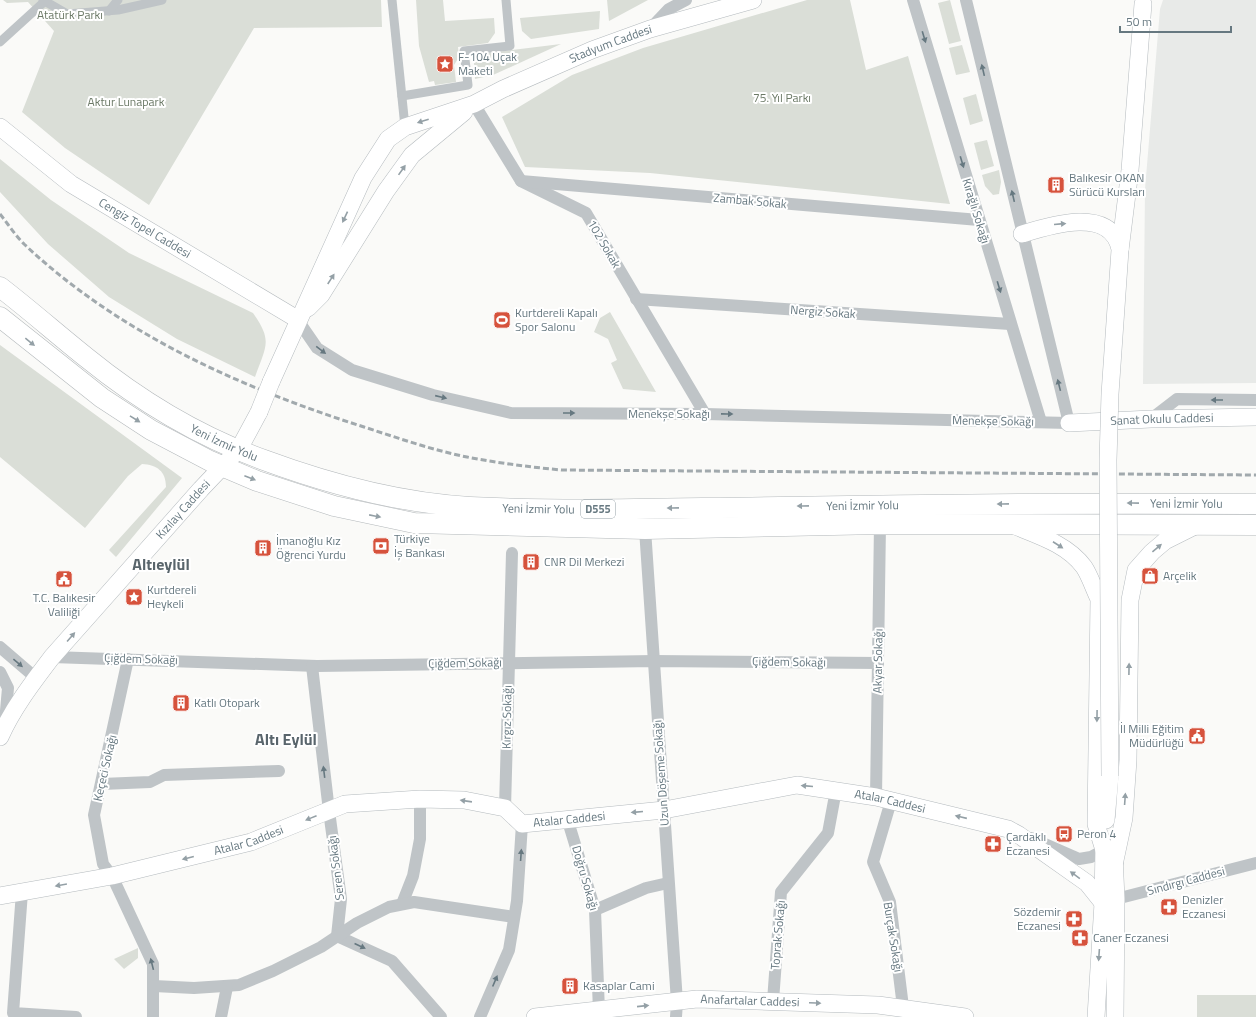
<svg xmlns="http://www.w3.org/2000/svg" width="1256" height="1017" viewBox="0 0 1256 1017" font-family="'Titillium Web',sans-serif">
<rect width="100%" height="100%" fill="#fafaf8"/>
<path fill="#e8eae8" d="M1163,0H1256V383L1143,384L1145,189L1160,9Z"/>
<g fill="#daded7">
<path d="M3,0H381L382,27L254,28L149,205L65,148L22,112L54,31L28,2L7,3Z"/>
<path d="M416,0H443L445,21L494,18L495,33L488,43L458,47L459,57L454,65L456,82L435,85L434,81L429,82L419,46Z"/>
<path d="M607,0H648L609,21Z"/>
<path d="M807,0H850L866,70L908,56L950,204L650,173L525,167L502,117L572,75L643,48Z"/>
<path d="M950,0L961,41L949,44L938,3Z"/>
<path d="M600,11L599,29L531,39L522,31L520,18Z"/>
<path d="M561,44L493,75L475,79L474,63L488,53Z"/>
<path d="M962,45L970,72L956,75L949,48Z"/>
<path d="M976,94L983,121L970,125L963,98Z"/>
<path d="M987,140L994,166L981,170L974,143Z"/>
<path d="M0,159L51,200L129,253L253,313C273,341 266,346 255,377L177,339L109,297L48,244L0,192Z"/>
<path d="M999,170L1001,182L999,194L993,195L985,186L982,175Z"/>
<path d="M610,312L656,392L623,389L611,363L617,360L608,339L594,332L600,318Z"/>
<path d="M0,345L182,478L116,557L109,550L166,487C166,471 157,465 142,464L128,476L85,528L0,457Z"/>
<path d="M138,948V958L124,969L114,959Z"/>
<rect x="1197" y="995" width="59" height="22"/>
</g>
<g fill="none" stroke-linecap="round" stroke-linejoin="round">
<defs>
<g id="secondary">
<path id="s1" d="M0,127L71,184L297,319"/>
<path d="M1022,234C1051,225 1111,206 1120,249"/>
<path d="M1120,250L1130,170L1143,4"/>
<path d="M308,308L321,295L386,191L412,155L464,112"/>
<path id="s2" d="M271,382L363,178L388,139L405,127L474,104L503,89L592,50L650,29L753,0"/>
<path id="s3" d="M1069,423L1151,419L1256,417"/>
<path d="M1015,526C1040,536 1068,545 1084,567C1090,576 1094,589 1099,599L1096,824L1104,850"/>
<path id="s4" d="M0,737C13,708 33,682 52,657L201,489L239,449L259,412"/>
<path d="M1106,820L1110,776"/>
<path d="M1114,855L1116,899L1115,1017"/>
<path d="M1114,865L1124,818L1128,760L1130,600L1136,570L1152,552L1165,541L1197,525"/>
<path id="s5" d="M0,896L112,876L251,842L345,804L420,799L464,800L505,808L522,824L664,810L797,785L876,797L1008,829L1019,835L1087,883L1103,903"/>
<path id="s6" d="M535,1017L697,999L878,1005L965,1017"/>
<path d="M1096,1017L1103,903L1104,846"/>
</g>
<g id="trunk">
<path id="s7" d="M0,287C30,310 58,335 87,358C140,401 200,437 264,460C329,484 400,503 470,507C573,512 677,508 780,507C939,504 1097,503 1256,504"/>
<path d="M0,317L102,398L151,430L210,461L257,481L334,506L414,523L645,529L880,524L1256,525"/>
</g>
</defs>
<use href="#secondary" stroke="#b4babe" stroke-width="18"/>
<use href="#trunk" stroke="#b3b8bb" stroke-width="21"/>
<g stroke="#bfc4c7" stroke-width="9">
<path d="M43,0L67,14L118,10L162,0"/>
<path d="M392,0L405,127"/>
<path d="M109,11L118,0"/>
<path d="M0,42L44,2"/>
<path d="M402,96L468,85L464,51L510,46L506,0"/>
</g>
<g stroke="#bfc4c7" stroke-width="12">
<path d="M913,0L1041,422"/>
<path d="M651,28L669,9L686,0"/>
<path d="M474,104L521,181L586,213L705,414"/>
<path d="M521,181L979,220"/>
<path d="M636,299L1010,324"/>
<path d="M297,319L317,348L352,370L433,395L511,413L705,414L1069,423L966,0"/>
<path d="M1151,419L1177,399L1256,400"/>
<path d="M645,529L677,1002L676,1017"/>
<path d="M0,647L36,678"/>
<path d="M52,657L317,666L654,661L878,663"/>
<path d="M128,659L94,815L103,864L112,876L153,964V1017"/>
<path d="M312,666L329,811L341,899L337,936L392,961L441,1017"/>
<path d="M0,672L8,688L5,722"/>
<path d="M102,784L150,782L164,775L279,771"/>
<path d="M876,797L880,524"/>
<path d="M891,801L873,862L890,902L903,1007"/>
<path d="M505,808L512,553"/>
<path d="M567,818L595,910L599,1011"/>
<path d="M1031,838L1079,859L1091,857L1104,850"/>
<path d="M22,892L13,1013L76,1017"/>
<path d="M1116,899L1256,863"/>
<path d="M402,904L413,876L420,839V799"/>
<path d="M595,910L646,888L668,883"/>
<path d="M154,986L194,988L239,985L273,971L321,947L357,923L389,907L414,902L514,917"/>
<path d="M773,1001L781,892L828,833L836,790"/>
<path d="M221,1017L227,987"/>
<path d="M480,1017L509,950L517,901L522,824"/>
</g>
<use href="#secondary" stroke="#fff" stroke-width="17"/>
<use href="#trunk" stroke="#fff" stroke-width="20"/>
<path stroke="#a1a9ad" stroke-width="3" stroke-dasharray="6 3" stroke-linecap="butt" d="M0,214C8,224 15,235 24,244C118,333 241,388 364,427C398,438 432,450 467,457C498,463 529,467 561,470L1256,475"/>
<defs>
<g id="secondary-bridge">
<path d="M259,412L271,382"/>
<path d="M1110,776L1108,460L1110,394L1120,250"/>
</g>
</defs>
<use href="#secondary-bridge" stroke="#b4babe" stroke-width="18" stroke-linecap="butt"/>
<use href="#secondary-bridge" stroke="#fff" stroke-width="17"/>
</g>
<defs><path id="oneway-solid" d="M-6-.8H1V-3.2L6.5 0L1 3.2V.8H-6Z"/></defs>
<g fill="#667880">
<use href="#oneway-solid" transform="translate(924 37) rotate(73)"/>
<use href="#oneway-solid" transform="translate(983 70) rotate(-103)"/>
<use href="#oneway-solid" transform="translate(962 162) rotate(73)"/>
<use href="#oneway-solid" transform="translate(1013 196) rotate(-103)"/>
<use href="#oneway-solid" transform="translate(999 287) rotate(73)"/>
<use href="#oneway-solid" transform="translate(321 350) rotate(37)"/>
<use href="#oneway-solid" transform="translate(1059 385) rotate(-104)"/>
<use href="#oneway-solid" transform="translate(441 397) rotate(13)"/>
<use href="#oneway-solid" transform="translate(1217 400) rotate(-180)"/>
<use href="#oneway-solid" transform="translate(569 413)"/>
<use href="#oneway-solid" transform="translate(727 414) rotate(1)"/>
<use href="#oneway-solid" transform="translate(18 663) rotate(40)"/>
<use href="#oneway-solid" transform="translate(324 772) rotate(-97)"/>
<use href="#oneway-solid" transform="translate(521 855) rotate(-86)"/>
<use href="#oneway-solid" transform="translate(360 946) rotate(25)"/>
<use href="#oneway-solid" transform="translate(152 964) rotate(-104)"/>
<use href="#oneway-solid" transform="translate(495 981) rotate(-67)"/>
</g>
<g fill="#94a0a6">
<use href="#oneway-solid" transform="translate(423 121) rotate(162)"/>
<use href="#oneway-solid" transform="translate(402 170) rotate(-55)"/>
<use href="#oneway-solid" transform="translate(345 217) rotate(115)"/>
<use href="#oneway-solid" transform="translate(1060 224) rotate(-5)"/>
<use href="#oneway-solid" transform="translate(331 279) rotate(-57)"/>
<use href="#oneway-solid" transform="translate(30 342) rotate(39)"/>
<use href="#oneway-solid" transform="translate(135 419) rotate(32)"/>
<use href="#oneway-solid" transform="translate(250 478) rotate(21)"/>
<use href="#oneway-solid" transform="translate(1133 503) rotate(-179)"/>
<use href="#oneway-solid" transform="translate(1003 504) rotate(179)"/>
<use href="#oneway-solid" transform="translate(803 506) rotate(179)"/>
<use href="#oneway-solid" transform="translate(673 508) rotate(179)"/>
<use href="#oneway-solid" transform="translate(375 516) rotate(11)"/>
<use href="#oneway-solid" transform="translate(1058 545) rotate(33)"/>
<use href="#oneway-solid" transform="translate(1157 548) rotate(-40)"/>
<use href="#oneway-solid" transform="translate(71 637) rotate(-49)"/>
<use href="#oneway-solid" transform="translate(1129 669) rotate(-89)"/>
<use href="#oneway-solid" transform="translate(1097 716) rotate(91)"/>
<use href="#oneway-solid" transform="translate(807 786) rotate(-175)"/>
<use href="#oneway-solid" transform="translate(1125 799) rotate(-86)"/>
<use href="#oneway-solid" transform="translate(466 801) rotate(-172)"/>
<use href="#oneway-solid" transform="translate(637 812) rotate(175)"/>
<use href="#oneway-solid" transform="translate(961 817) rotate(-167)"/>
<use href="#oneway-solid" transform="translate(311 818) rotate(158)"/>
<use href="#oneway-solid" transform="translate(188 858) rotate(166)"/>
<use href="#oneway-solid" transform="translate(1075 875) rotate(-144)"/>
<use href="#oneway-solid" transform="translate(61 885) rotate(170)"/>
<use href="#oneway-solid" transform="translate(1099 955) rotate(94)"/>
<use href="#oneway-solid" transform="translate(815 1003) rotate(2)"/>
<use href="#oneway-solid" transform="translate(643 1006) rotate(-6)"/>
</g>
<defs>
<symbol id="sight-square" viewBox="-11 -11 22 22"><rect x="-9" y="-9" width="18" height="18" rx="4" fill="#d6523c" stroke="#fff"/><path d="M0-6L1.8-2.2L6-1.7L2.9 1.2L3.7 5.4L0 3.3L-3.7 5.4L-2.9 1.2L-6-1.7L-1.8-2.2Z" fill="#fff"/></symbol>
<symbol id="building-square" viewBox="-11 -11 22 22"><rect x="-9" y="-9" width="18" height="18" rx="4" fill="#d6523c" stroke="#fff"/><path d="M-4-6H4V6H1V3H-1V6H-4ZM-2.5-4.3h1.7v1.8h-1.7ZM.8-4.3h1.7v1.8H.8ZM-2.5-1h1.7V.8h-1.7ZM.8-1h1.7V.8H.8Z" fill="#fff"/></symbol>
<symbol id="stadium-square" viewBox="-11 -11 22 22"><rect x="-9" y="-9" width="18" height="18" rx="4" fill="#d6523c" stroke="#fff"/><path d="M0-5a6.5 5 0 1 0 0 10a6.5 5 0 1 0 0-10ZM-3.5-1.8h7v3.6h-7Z" fill="#fff"/></symbol>
<symbol id="bank-square" viewBox="-11 -11 22 22"><rect x="-9" y="-9" width="18" height="18" rx="4" fill="#d6523c" stroke="#fff"/><path d="M-6-4H6V4H-6ZM0-2.3a2.3 2.3 0 1 0 0 4.6a2.3 2.3 0 1 0 0-4.6Z" fill="#fff"/></symbol>
<symbol id="shop-square" viewBox="-11 -11 22 22"><rect x="-9" y="-9" width="18" height="18" rx="4" fill="#d6523c" stroke="#fff"/><path d="M-5-2.5h2.3a2.7 3.5 0 0 1 5.4 0H5L5.5 6h-11ZM-1.5-2.5h3a1.5 2.3 0 0 0-3 0Z" fill="#fff"/></symbol>
<symbol id="civic-square" viewBox="-11 -11 22 22"><rect x="-9" y="-9" width="18" height="18" rx="4" fill="#d6523c" stroke="#fff"/><path d="M-.6-6.5H3V-4.5H.6V-3L4-1V1h2V6H-6V1h2V-1L-.6-3ZM-1.2 2.5V6h2.4V2.5Z" fill="#fff"/></symbol>
<symbol id="bus-square" viewBox="-11 -11 22 22"><rect x="-9" y="-9" width="18" height="18" rx="4" fill="#d6523c" stroke="#fff"/><path d="M-5-6H5V4H4V6H2V4H-2V6H-4V4H-5ZM-3.5-4V0h7V-4ZM-3.5 1.2v1.5H-2V1.2ZM2 1.2v1.5H3.5V1.2Z" fill="#fff"/></symbol>
<symbol id="pharmacy-square" viewBox="-11 -11 22 22"><rect x="-9" y="-9" width="18" height="18" rx="4" fill="#d6523c" stroke="#fff"/><path d="M-2-6h4v4h4v4h-4v4h-4v-4h-4v-4h4Z" fill="#fff"/></symbol>
</defs>
<g fill-rule="evenodd">
<use href="#sight-square" x="435" y="54" width="20" height="20"/>
<use href="#building-square" x="1046" y="175" width="20" height="20"/>
<use href="#stadium-square" x="492" y="310" width="20" height="20"/>
<use href="#bank-square" x="371" y="536" width="20" height="20"/>
<use href="#building-square" x="253" y="538" width="20" height="20"/>
<use href="#building-square" x="521" y="552" width="20" height="20"/>
<use href="#shop-square" x="1140" y="566" width="20" height="20"/>
<use href="#civic-square" x="54" y="569" width="20" height="20"/>
<use href="#sight-square" x="124" y="587" width="20" height="20"/>
<use href="#building-square" x="171" y="693" width="20" height="20"/>
<use href="#civic-square" x="1187" y="726" width="20" height="20"/>
<use href="#bus-square" x="1054" y="824" width="20" height="20"/>
<use href="#pharmacy-square" x="983" y="834" width="20" height="20"/>
<use href="#pharmacy-square" x="1159" y="897" width="20" height="20"/>
<use href="#pharmacy-square" x="1064" y="909" width="20" height="20"/>
<use href="#pharmacy-square" x="1070" y="928" width="20" height="20"/>
<use href="#building-square" x="560" y="976" width="20" height="20"/>
</g>
<g text-anchor="middle" stroke-width="4" stroke-linejoin="round" paint-order="stroke">
<rect fill="#fff" stroke="#94a0a6" stroke-width="1" x="581" y="500" width="34" height="18" rx="3"/>
<g font-size="11" font-weight="bold" fill="#667880">
<text x="598" y="513">D555</text>
</g>
<g font-size="12" fill="#6b7966" stroke="#fff">
<text x="70" y="19">Atatürk Parkı</text>
<text x="782" y="102">75. Yıl Parkı</text>
<text x="126" y="106">Aktur Lunapark</text>
</g>
<g font-size="12" fill="#667880" stroke="#fff">
<text dy="4" stroke="none"><textPath href="#s2" startOffset="513">Stadyum Caddesi</textPath></text>
<text transform="translate(750 201) rotate(5)" y="4">Zambak Sokak</text>
<text transform="translate(976 211) rotate(73)" y="4">Kırağlı Sokağı</text>
<text dy="4" stroke="none"><textPath href="#s1" startOffset="177">Cengiz Topel Caddesi</textPath></text>
<text transform="translate(604 244) rotate(60)" y="4">102 Sokak</text>
<text transform="translate(823 312) rotate(4)" y="4">Nergiz Sokak</text>
<text x="669" y="418">Menekşe Sokağı</text>
<text dy="4" stroke="none"><textPath href="#s3" startOffset="93">Sanat Okulu Caddesi</textPath></text>
<text transform="translate(993 421) rotate(1)" y="4">Menekşe Sokağı</text>
<text dy="4" stroke="none"><textPath href="#s7" startOffset="274">Yeni İzmir Yolu</textPath></text>
<text dy="4" stroke="none"><textPath href="#s7" startOffset="1246">Yeni İzmir Yolu</textPath></text>
<text dy="4" stroke="none"><textPath href="#s7" startOffset="922">Yeni İzmir Yolu</textPath></text>
<text dy="4" stroke="none"><textPath href="#s7" startOffset="598">Yeni İzmir Yolu</textPath></text>
<text dy="4" stroke="none"><textPath href="#s4" startOffset="293">Kızılay Caddesi</textPath></text>
<text transform="translate(141 659) rotate(2)" y="4">Çiğdem Sokağı</text>
<text transform="translate(878 661) rotate(-89)" y="4">Akyar Sokağı</text>
<text transform="translate(789 662) rotate(1)" y="4">Çiğdem Sokağı</text>
<text transform="translate(465 663) rotate(-1)" y="4">Çiğdem Sokağı</text>
<text transform="translate(507 717) rotate(-89)" y="4">Kırgız Sokağı</text>
<text transform="translate(105 768) rotate(-77)" y="4">Keçeci Sokağı</text>
<text transform="translate(661 773) rotate(-94)" y="4">Uzun Döşeme Sokağı</text>
<text dy="4" stroke="none"><textPath href="#s5" startOffset="915">Atalar Caddesi</textPath></text>
<text dy="4" stroke="none"><textPath href="#s5" startOffset="590">Atalar Caddesi</textPath></text>
<text dy="4" stroke="none"><textPath href="#s5" startOffset="255">Atalar Caddesi</textPath></text>
<text transform="translate(336 868) rotate(-97)" y="4">Seren Sokağı</text>
<text transform="translate(585 878) rotate(74)" y="4">Doğru Sokağı</text>
<text transform="translate(1186 881) rotate(-15)" y="4">Sındırgı Caddesi</text>
<text transform="translate(778 935) rotate(-85)" y="4">Toprak Sokağı</text>
<text transform="translate(893 937) rotate(81)" y="4">Burçak Sokağı</text>
<text dy="4" stroke="none"><textPath href="#s6" startOffset="216">Anafartalar Caddesi</textPath></text>
</g>
<g font-size="12" fill="#667880" stroke="#fff" text-anchor="start">
<text x="458" y="61">F-104 Uçak<tspan x="458" dy="14">Maketi</tspan></text>
<text x="1069" y="182">Balıkesir OKAN<tspan x="1069" dy="14">Sürücü Kursları</tspan></text>
<text x="515" y="317">Kurtdereli Kapalı<tspan x="515" dy="14">Spor Salonu</tspan></text>
<text x="394" y="543">Türkiye<tspan x="394" dy="14">İş Bankası</tspan></text>
<text x="276" y="545">İmanoğlu Kız<tspan x="276" dy="14">Öğrenci Yurdu</tspan></text>
<text x="544" y="566">CNR Dil Merkezi</text>
<text x="1163" y="580">Arçelik</text>
<text x="147" y="594">Kurtdereli<tspan x="147" dy="14">Heykeli</tspan></text>
<text x="64" y="602" text-anchor="middle">T.C. Balıkesir<tspan x="64" dy="14">Valiliği</tspan></text>
<text x="194" y="707">Katlı Otopark</text>
<text x="1184" y="733" text-anchor="end">İl Milli Eğitim<tspan x="1184" dy="14">Müdürlüğü</tspan></text>
<text x="1077" y="838">Peron 4</text>
<text x="1006" y="841">Çardaklı<tspan x="1006" dy="14">Eczanesi</tspan></text>
<text x="1182" y="904">Denizler<tspan x="1182" dy="14">Eczanesi</tspan></text>
<text x="1061" y="916" text-anchor="end">Sözdemir<tspan x="1061" dy="14">Eczanesi</tspan></text>
<text x="1093" y="942">Caner Eczanesi</text>
<text x="583" y="990">Kasaplar Cami</text>
</g>
<g font-size="16" font-weight="bold" fill="#59656c" stroke="#fff">
<text x="161" y="570">Altıeylül</text>
<text x="286" y="745">Altı Eylül</text>
</g>
</g>
<path d="M1120 26v6h111v-6" fill="none" stroke="#667880" stroke-width="2"/>
<text x="1126" y="26" font-size="12" fill="#667880" stroke="#ffffff" stroke-width="3" paint-order="stroke">50 m</text>
</svg>
